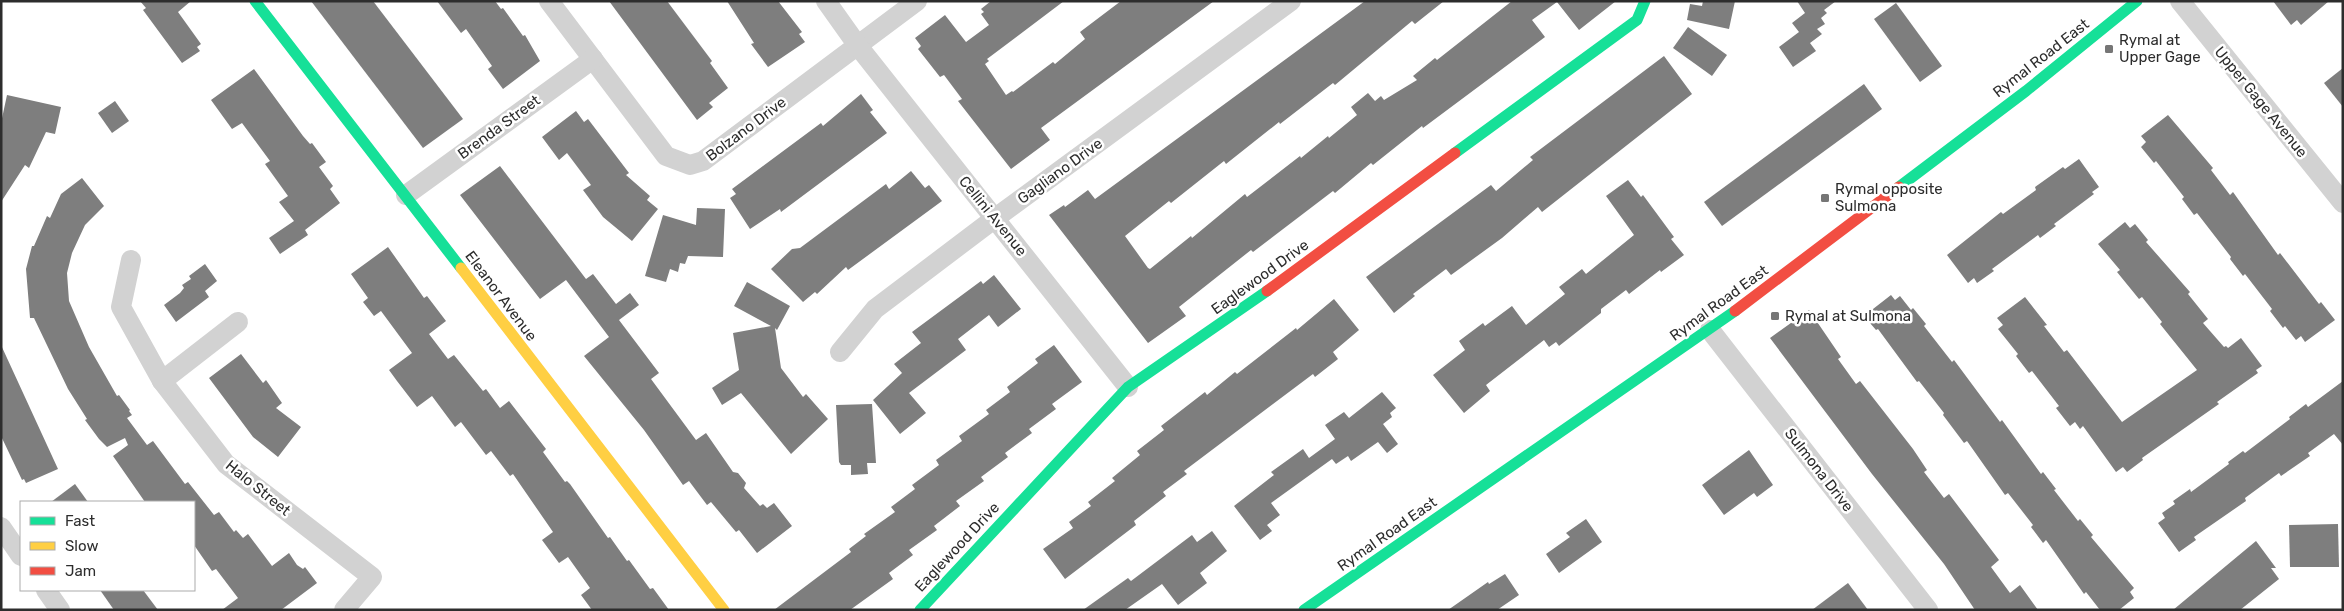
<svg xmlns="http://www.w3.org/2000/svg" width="2344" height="611" viewBox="0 0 2344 611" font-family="Rubik,sans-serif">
<rect width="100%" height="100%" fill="#fff"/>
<g fill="#7e7e7e">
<path d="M140,1H191L178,12L201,44L197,47L200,51L182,63L143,10L146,8Z"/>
<path d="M311,1H373L463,119L423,148Z"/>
<path d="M437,1H495L501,9L503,8L523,36L525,35L540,61L503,89L488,69L492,66L466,29L461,33Z"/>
<path d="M609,1H667L712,61L710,63L728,88L709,103L713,107L697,120Z"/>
<path d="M727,1H778L802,32L799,34L805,42L768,67L751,44L754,43Z"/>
<path d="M991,1H1064L987,59L989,61L985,64L1006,95L1012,91L1013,92L1053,62L1055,64L1085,39L1080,32L1121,1H1214L1041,128L1050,140L1011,169L958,101L962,99L944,75L940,77L918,49L921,46L915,38L945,15L966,42L989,25L981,14L984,12L981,9Z"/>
<path d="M1365,1H1444L1415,24L1412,21L1335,85L1333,83L1280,124L1279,122L1226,164L1224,161L1171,203L1169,201L1125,236L1148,268L1150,269L1191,236L1192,238L1245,194L1247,197L1300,156L1301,158L1328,136L1329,138L1357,115L1351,107L1368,93L1375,101L1381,96L1384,100L1417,80L1413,76L1435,58L1437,60L1512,1H1616L1579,30L1557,2L1532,20L1545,37L1423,128L1422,126L1373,165L1371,163L1335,193L1333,191L1253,252L1251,250L1179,307L1186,316L1148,343L1049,215L1064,205L1065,207L1088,190L1095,199Z"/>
<path d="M1703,1H1735L1729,29L1687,20L1690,4L1702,6Z"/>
<path d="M1797,1H1836L1824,10L1827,13L1821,18L1825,24L1817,29L1822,34L1810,43L1816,51L1793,67L1779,47L1799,32L1792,23L1805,13Z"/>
<path d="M2273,1H2329L2301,25L2297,20L2291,25Z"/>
<path d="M1896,3L1942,66L1920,82L1874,19Z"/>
<path d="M1688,27L1727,55L1712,76L1673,48Z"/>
<path d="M1664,56L1692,94L1542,212L1538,207L1502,238L1451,275L1446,269L1413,294L1415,296L1394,313L1366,277L1491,185L1496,191L1533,160L1530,157Z"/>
<path d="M2343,68V107L2324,83Z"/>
<path d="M254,69L303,136L310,144L312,143L326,162L319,167L333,186L330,189L340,203L305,230L308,235L280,254L269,238L294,221L279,202L288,196L265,164L270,161L242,123L232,129L211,100Z"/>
<path d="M1864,84L1882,109L1722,226L1704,202Z"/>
<path d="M861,94L873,110L870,112L887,133L781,212L780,209L750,229L730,198L736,194L732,189L821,123L823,126Z"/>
<path d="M7,95L61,107L55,134L46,132L29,168L25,165L1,202V123Z"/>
<path d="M115,101L129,121L112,133L98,113Z"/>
<path d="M576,111L584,122L588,119L629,173L626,175L650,196L647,200L658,209L632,241L603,217L583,190L591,185L567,153L559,160L542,137Z"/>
<path d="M2168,115L2213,168L2211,170L2230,195L2233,192L2278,255L2280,253L2319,304L2321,302L2335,320L2305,342L2301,336L2296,340L2285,326L2283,328L2270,311L2272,309L2245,274L2243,276L2230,259L2231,257L2197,213L2194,215L2182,199L2184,197L2156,161L2154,163L2141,147L2146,142L2141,136Z"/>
<path d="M2079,159L2099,187L2092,192L2094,194L2054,224L2056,226L2040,238L2038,235L1992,269L1994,271L1977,283L1974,278L1968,283L1947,255L2001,212L2003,214L2036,190L2035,187L2063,167L2065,169Z"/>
<path d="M500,166L586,279L593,274L616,304L630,293L639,305L619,320L659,373L651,379L696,440L706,433L733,472L738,473L746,483L744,488L760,506L763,504L767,508L774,503L792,526L757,553L739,530L736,532L711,502L707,505L689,481L683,485L644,430L584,356L609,337L566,280L540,299L460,195Z"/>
<path d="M911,171L925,188L929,185L942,201L848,270L846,267L817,294L815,292L803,302L771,269L792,249L800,248L886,184L889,189Z"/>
<path d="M82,178L104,206L85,225L72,253L67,273L69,301L89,347L117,396L119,395L130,410L129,411L132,415L127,418L147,445L153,441L185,484L188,482L214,515L219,512L234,532L236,530L243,538L248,534L272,566L289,553L297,565L303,569L305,567L317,583L281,610H222L238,598L216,569L212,571L194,545V502H145L113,456L128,445L125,438L107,447L99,439L85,420L87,419L68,389L34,318H30L26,269L32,246H34L47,216L50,218L61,194Z"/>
<path d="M1628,180L1641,197L1643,195L1674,237L1671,239L1684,255L1661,272L1660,270L1629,294L1626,290L1601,309V313L1559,346L1556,342L1549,347L1544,340L1486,385L1490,391L1464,413L1433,375L1465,350L1459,341L1483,323L1485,326L1512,306L1526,325L1565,294L1559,287L1582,269L1586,274L1634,235L1606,196Z"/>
<path d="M697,208L725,209L723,257L688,256L685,264L680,263L678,272L670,269L666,282L645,276L663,215L696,225Z"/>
<path d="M2125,222L2130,228L2135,224L2148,240L2146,242L2190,292L2188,294L2208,319L2203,323L2224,347L2226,346L2228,348L2241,338L2262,366L2256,370L2258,373L2217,402L2219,404L2142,458L2143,460L2127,472L2123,467L2116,472L2083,426L2080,429L2075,422L2070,426L2056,408L2059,406L2032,371L2029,373L2016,356L2018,354L1998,329L2003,325L1997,318L2025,297L2047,325L2044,326L2064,352L2067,350L2122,422L2197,370L2160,324L2162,322L2142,297L2139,299L2117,272L2120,270L2098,244Z"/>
<path d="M388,247L424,298L427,296L446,321L429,334L448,359L454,355L483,391L486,389L500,408L509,401L546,449L543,452L565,482L567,481L570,484L608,538L610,537L627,561L629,560L650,589L653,588L669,610H592L581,595L590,588L568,557L559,563L542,540L553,532L513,474L510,476L491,451L486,455L461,422L455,427L432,396L417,407L397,381L389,370L412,353L381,311L374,316L363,302L368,298L351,274Z"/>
<path d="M205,264L217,281L205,291L209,297L176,322L164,305L180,293L184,288L182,285L191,279L189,276Z"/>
<path d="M994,275L1021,309L998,327L989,315L958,339L966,350L909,393L926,413L900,434L873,400L902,373L894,364L921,343L912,332L981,281L983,284Z"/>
<path d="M747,282L790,306L777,330L775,328L781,368L803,397L806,394L828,419L791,454L741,393L722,405L712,388L739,370L733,333L771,326L734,306Z"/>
<path d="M1891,295L1895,300L1900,296L1911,310L1913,308L1926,324L1924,326L1952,362L1954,360L2000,422L2002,420L2041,474L2043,472L2056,489L2054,490L2078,521L2080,519L2093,535L2091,537L2134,588L2130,592L2134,598L2119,610H2100L2086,592L2084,594L2046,540L2043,543L2031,527L2033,525L2008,493L2005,495L1967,441L1964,443L1943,415L1944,413L1919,381L1917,382L1878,329L1876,330L1864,316Z"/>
<path d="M1334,299L1359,330L1333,352L1338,359L1315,377L1313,374L1184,471L1187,474L1163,492L1166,496L1134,521L1136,525L1065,579L1043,549L1073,528L1069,522L1091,506L1088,502L1115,481L1112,478L1140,455L1137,451L1164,430L1161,426L1205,392L1207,395L1235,372L1237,374L1296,328L1297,330Z"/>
<path d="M1809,310L1841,357L1838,359L1856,384L1860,381L1913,449L1927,470L1924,472L1944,498L1949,494L1999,560L1991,567L2010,593L2020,585L2038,610H1975L1944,564L1872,474L1770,338Z"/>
<path d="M1,345L58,469L26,483L24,479L22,480L1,436Z"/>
<path d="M1054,345L1082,382L1052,404L1056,409L1029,429L1032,433L1005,453L1008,457L981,477L984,481L956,501L960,506L934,526L937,530L909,550L913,555L889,573L893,579L850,610H774L851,552L849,549L866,536L864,534L895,512L891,507L915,489L912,485L939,465L936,460L962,441L959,436L989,414L986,410L1010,392L1007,387L1038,363L1035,359Z"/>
<path d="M241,354L263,383L266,380L282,403L276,408L301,427L278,457L253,437L209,378Z"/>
<path d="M2343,381V445L2334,434L2308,453L2310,456L2281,476L2279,473L2245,498L2246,501L2194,537L2196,540L2179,552L2158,523L2165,518L2162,513L2175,504L2173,501L2190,489L2191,492L2229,464L2228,462L2243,451L2245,453L2290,419L2289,417L2306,404L2308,407Z"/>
<path d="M1382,392L1396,408L1390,413L1392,417L1383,424L1398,444L1387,453L1378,442L1351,461L1348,456L1336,464L1332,459L1271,503L1280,515L1267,525L1272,531L1260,540L1234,506L1274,475L1271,472L1303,449L1309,458L1335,439L1325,425L1344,412L1349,418Z"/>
<path d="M872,404L876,463H867L868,474L851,475V465H841L839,462L836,405Z"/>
<path d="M1749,450L1773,485L1757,497L1754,493L1724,515L1702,485Z"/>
<path d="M75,484L88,502H51Z"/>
<path d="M1586,519L1602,542L1559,573L1546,554L1570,537L1566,533Z"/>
<path d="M2338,524L2339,567H2290L2289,525Z"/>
<path d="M1212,531L1227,551L1200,573L1207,583L1178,605L1162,584L1125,610H1083L1128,578L1131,581L1192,535L1197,542Z"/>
<path d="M2256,541L2276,568H2271L2279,579L2240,610H2173Z"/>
<path d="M1505,574L1519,595L1497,610H1448L1488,582L1489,584Z"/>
<path d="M1848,583L1868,610H1812Z"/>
<path d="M100,590H143L158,610H114Z"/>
</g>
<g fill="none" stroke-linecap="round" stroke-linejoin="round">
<g stroke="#d2d2d2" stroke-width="20">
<path d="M549,1L666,156L690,165L703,161L917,1"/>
<path d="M826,1L858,46L1128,387"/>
<path d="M2180,1L2343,203"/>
<path d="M406,195L593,59"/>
<path d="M131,260L121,307L162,381L226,464L372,577L344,610"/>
<path d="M1710,330L1928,610"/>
<path d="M840,352L875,309L994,219L1291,1"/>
<path d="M162,381L238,322"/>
<path d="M1,527L21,556"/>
<path d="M46,590L60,610"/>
</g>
<g stroke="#16e098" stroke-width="11">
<path d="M255,1L461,268"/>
<path d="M1455,153L1637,20L1645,1"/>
<path d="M1899,187L2026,91L2137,1"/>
<path d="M920,610L1128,387L1267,291"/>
<path d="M1304,610L1735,311"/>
</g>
<path stroke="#ffcf43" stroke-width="11" d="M461,268L724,610"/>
<g stroke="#f24e42" stroke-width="11">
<path d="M1267,291L1455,153"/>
<path d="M1735,311L1899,187"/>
</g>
</g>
<g fill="#767676" stroke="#fff" stroke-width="2">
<rect x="2104" y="44" width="10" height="10" rx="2.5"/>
<rect x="1820" y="193" width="10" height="10" rx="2.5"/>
<rect x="1770" y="311" width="10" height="10" rx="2.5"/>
</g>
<g text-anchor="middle" stroke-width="5" stroke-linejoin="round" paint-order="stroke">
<g font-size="15" fill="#2d2d2d" stroke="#fff" text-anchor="start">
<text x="2119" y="45">Rymal at<tspan x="2119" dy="17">Upper Gage</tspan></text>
<text x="1835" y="194">Rymal opposite<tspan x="1835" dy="17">Sulmona</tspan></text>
<text x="1785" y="321">Rymal at Sulmona</text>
</g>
<g font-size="15" fill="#2d2d2d" stroke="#fff">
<text transform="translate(2041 58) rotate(-38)" y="5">Rymal Road East</text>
<text transform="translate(2261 102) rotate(51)" y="5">Upper Gage Avenue</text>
<text transform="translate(499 127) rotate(-36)" y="5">Brenda Street</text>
<text transform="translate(746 129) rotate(-37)" y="5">Bolzano Drive</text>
<text transform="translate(1060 171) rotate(-36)" y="5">Gagliano Drive</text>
<text transform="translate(993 216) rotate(51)" y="5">Cellini Avenue</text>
<text transform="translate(1260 277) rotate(-36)" y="5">Eaglewood Drive</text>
<text transform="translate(501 296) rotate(53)" y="5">Eleanor Avenue</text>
<text transform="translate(1719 303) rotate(-36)" y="5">Rymal Road East</text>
<text transform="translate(1819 470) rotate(52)" y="5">Sulmona Drive</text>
<text transform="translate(258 488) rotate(39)" y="5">Halo Street</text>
<text transform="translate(1387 534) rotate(-35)" y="5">Rymal Road East</text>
<text transform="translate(957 547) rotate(-47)" y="5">Eaglewood Drive</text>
</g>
</g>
<rect width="2344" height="611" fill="none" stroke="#2d2d2d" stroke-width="5"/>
<rect x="20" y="501" width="175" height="90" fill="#ffffff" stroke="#ababab"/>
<rect x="30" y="517" width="25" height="8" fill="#16e098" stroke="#ababab"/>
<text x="65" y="526" font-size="15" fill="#2d2d2d">Fast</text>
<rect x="30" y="542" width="25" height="8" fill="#ffcf43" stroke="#ababab"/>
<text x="65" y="551" font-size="15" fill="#2d2d2d">Slow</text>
<rect x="30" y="567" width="25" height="8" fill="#f24e42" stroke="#ababab"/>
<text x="65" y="576" font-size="15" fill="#2d2d2d">Jam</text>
</svg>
